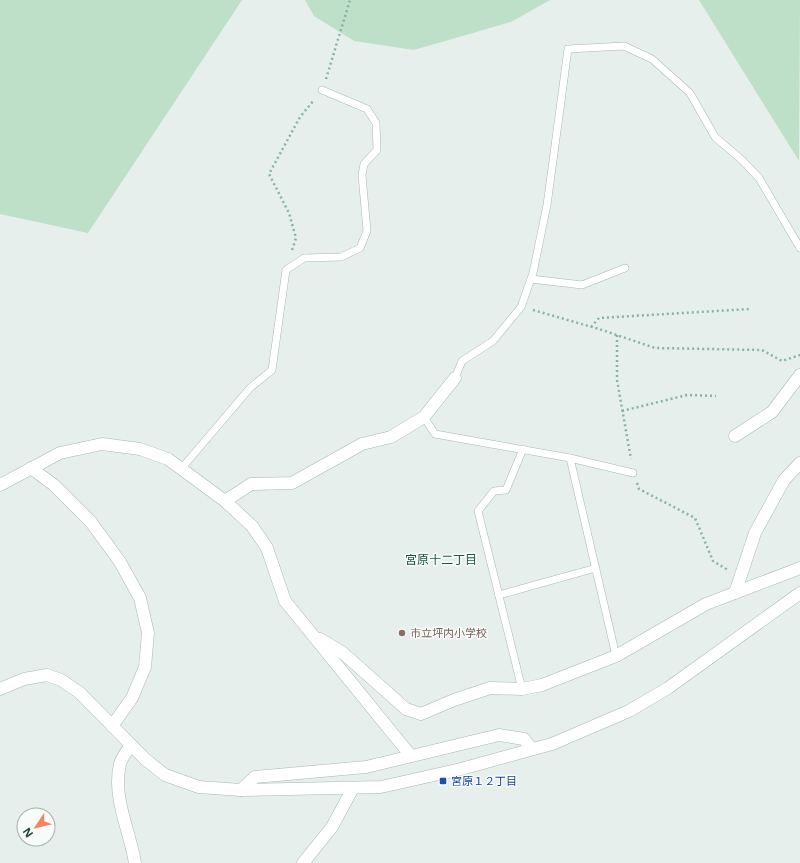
<svg xmlns="http://www.w3.org/2000/svg" width="800" height="863" viewBox="0 0 800 863" font-family="'Noto Sans','Noto Sans JP',sans-serif">
<rect width="100%" height="100%" fill="#e6efeb"/>
<g fill="#bfe0c8">
<path d="M0,0H242L88,233L0,214Z"/>
<path d="M305,0H550L511,22L414,50L354,41L314,16Z"/>
<path d="M699,0H800L799,161Z"/>
</g>
<g fill="none" stroke-linecap="round" stroke-linejoin="round">
<defs>
<g id="service">
<path d="M531,279L582,285L625,268"/>
<path d="M455,378L462,361L493,341L521,307L533,273L547,205L568,49L624,46L652,59L690,93L715,137L742,160L759,178L800,248"/>
<path d="M424,417L435,434L570,458L633,473"/>
<path d="M570,458L616,656"/>
<path d="M181,469L250,388L272,370L286,270L304,258L341,257L360,248L367,231L362,175L364,164L377,150L376,123L367,109L322,90"/>
<path d="M499,595L596,568"/>
<path d="M522,689L478,511L494,491L506,490L523,449"/>
</g>
<g id="minor">
<path d="M735,436L772,412L800,375"/>
<path d="M31,468L54,485L91,522L120,562L140,598L148,633L145,667L132,698L112,726"/>
<path d="M0,485L60,453L102,444L140,449L168,459L225,501L252,526L267,548L285,601L411,756"/>
<path d="M225,501L251,484L292,483L362,444L391,437L424,417L455,378"/>
<path d="M735,593L755,533L784,480L800,463"/>
<path d="M320,639L343,653L406,709L421,714L454,700L490,688L522,689L542,685L616,656L706,604L800,568"/>
<path d="M241,790L255,777L366,767L499,735L524,739L532,749"/>
</g>
<g id="tertiary">
<path d="M0,689L24,679L47,675L61,680L80,693L145,759L165,775L199,787L241,790L381,787L461,769L552,744L629,711L668,688L800,593"/>
<path d="M131,745C127,751 122,757 120,764C112,797 130,831 135,863"/>
<path d="M303,863L332,827L353,788"/>
</g>
</defs>
<use href="#service" stroke="#a8b8b2" stroke-width="8"/>
<use href="#minor" stroke="#a8b8b2" stroke-width="13"/>
<use href="#tertiary" stroke="#a8b8b2" stroke-width="13"/>
<g stroke="#86b3a5" stroke-width="2.5" stroke-dasharray="2 3" stroke-linecap="butt">
<path d="M326,79L350,0"/>
<path d="M292,250L296,238L289,213L269,174L300,117L314,100"/>
<path d="M533,310L599,329L655,348L762,350L782,361L800,355"/>
<path d="M591,327L599,318L750,309"/>
<path d="M617,335V380L631,459"/>
<path d="M622,411L687,395L716,396"/>
<path d="M637,483L639,489L695,518L713,561L728,570"/>
</g>
<use href="#service" stroke="#fff" stroke-width="7"/>
<use href="#minor" stroke="#fff" stroke-width="12"/>
<use href="#tertiary" stroke="#fff" stroke-width="12"/>
</g>
<circle fill="#8d6e63" stroke="#f7fbf9" stroke-width="1.5" cx="402" cy="633" r="4"/>
<rect fill="#1a4fb4" stroke="#f7fbf9" stroke-width="1.5" x="439" y="777" width="8" height="8" rx="2"/>
<g text-anchor="middle" stroke-width="3" stroke-linejoin="round" paint-order="stroke">
<g font-size="11" fill="#785e54" stroke="#f7fbf9" text-anchor="start">
<text x="410" y="637">市立坪内小学校</text>
</g>
<g font-size="11" fill="#164399" stroke="#f7fbf9" text-anchor="start">
<text x="451" y="785">宮原１２丁目</text>
</g>
<g font-size="12" fill="#1f5548" stroke="#f7fbf9">
<text x="441" y="564">宮原十二丁目</text>
</g>
</g>
<g transform="translate(36 827) rotate(235)"><circle r="19" fill="#f7fbf9" stroke="#a3b1ad"/>
<path d="M0-3L7 15L0 10L-7 15Z" fill="#f4845f"/>
<text y="-6" font-size="11" font-weight="bold" text-anchor="middle" fill="#24423a">N</text>
</g>
</svg>
